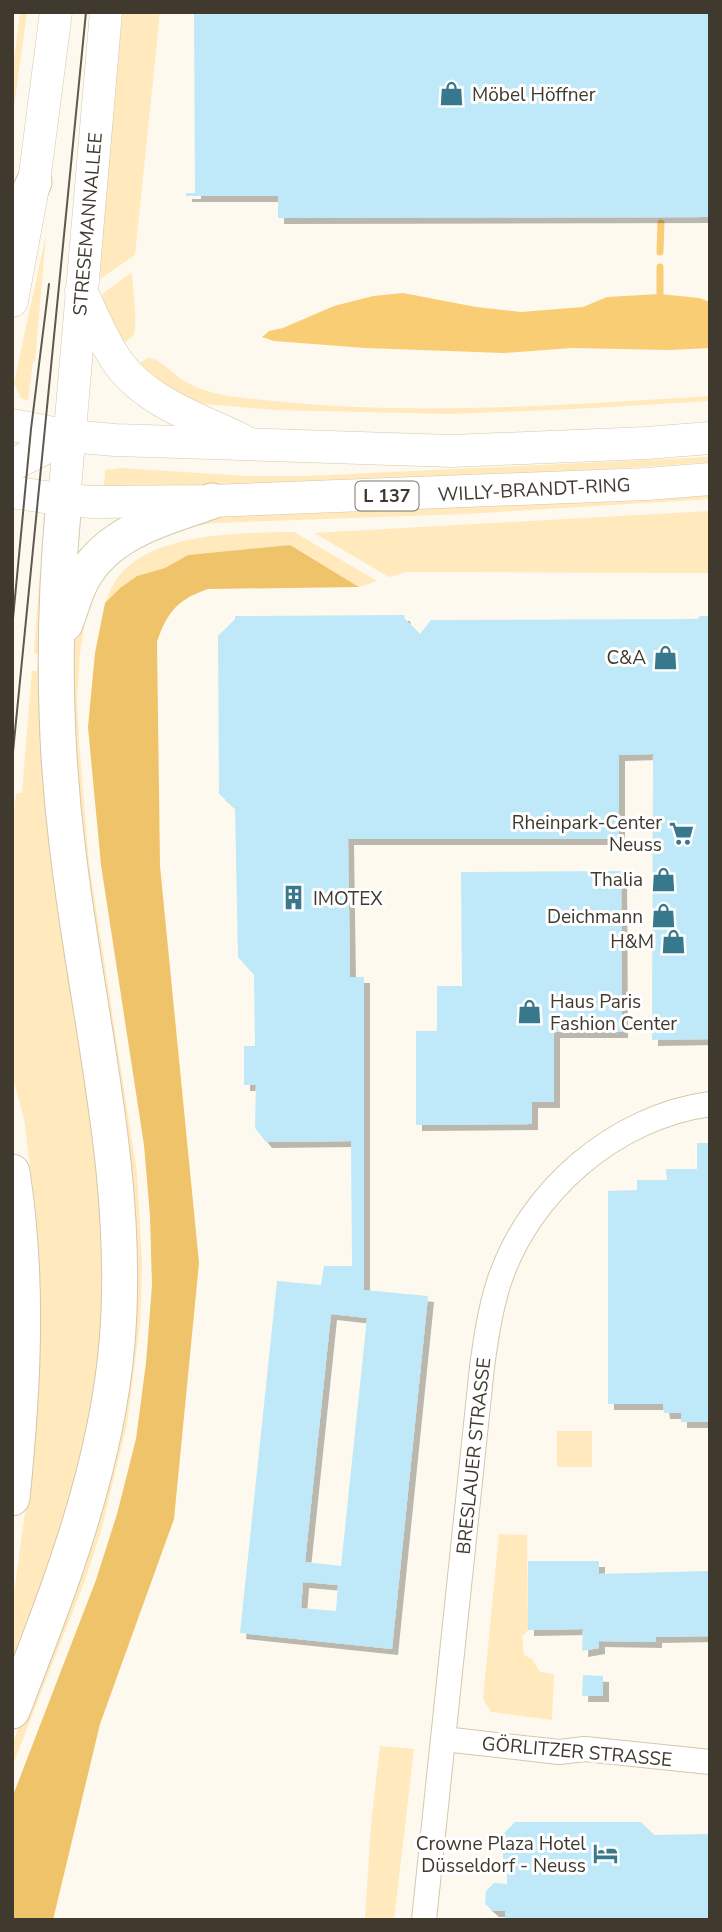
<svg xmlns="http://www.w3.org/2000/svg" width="722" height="1932" viewBox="0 0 722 1932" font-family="'Nunito Sans',sans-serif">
<defs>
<filter id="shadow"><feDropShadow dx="6" dy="6" stdDeviation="0" flood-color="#0004"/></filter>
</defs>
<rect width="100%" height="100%" fill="#fef9ee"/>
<g fill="#ffe9bd">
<path d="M20,12H27L12,121V77Z"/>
<path d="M122,12H160L135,255L100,279V227Z"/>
<path d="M46,235L35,361H33L28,401L21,398L14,383Z"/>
<path d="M132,272C132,285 139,329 133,336C130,340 122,343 118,346L106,316L102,294Z"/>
<path d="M147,358C161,358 173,375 186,382C212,397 245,398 274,401C419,416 565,405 710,396V401L574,409L451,414L274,410L204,404L184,397L135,367Z"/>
<path d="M710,457V462C509,478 306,483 104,487L105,470L120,468L247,476H306Z"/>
<path d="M710,493V499L464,514L212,523L178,530L201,517Z"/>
<path d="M710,511V573L407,572L389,577L314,533Z"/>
<path d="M294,532L377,581L359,587L290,545L188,555L165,568L137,576L120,588L105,603C109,593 113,583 120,575C155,532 243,533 294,532Z"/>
<path d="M40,570V656L100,1156L104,1316L97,1388L81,1467L61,1535L12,1665V1607L32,1462L39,1322L36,1213L24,1119L12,1074V830L16,793H22L32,671H37L38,654L34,653Z"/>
<path d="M87,608L80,653L77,700L79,741L89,863L137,1173L142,1265L140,1323L127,1424L101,1531L85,1580L12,1767V1745L41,1670L116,1444L97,954L72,743L74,647L78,616Z"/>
<rect x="557" y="1431" width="35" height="36"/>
<path d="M499,1534L527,1535L528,1630L522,1637L524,1655L532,1659L540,1672L554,1674L552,1720L491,1712L483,1699Z"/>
<path d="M380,1746L414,1749L394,1920L365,1918L371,1825Z"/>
</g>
<path fill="#eec369" d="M290,545L359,587L208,589C178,599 167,612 157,642L160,866L199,1263L174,1519L100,1724L53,1920H12V1798L96,1580L117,1514L136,1439L146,1363L152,1285L150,1216L144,1145L101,865L88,727L95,653L105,603L120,588L137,576L165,568L188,555Z"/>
<path fill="#f8cd73" d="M403,293L476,307L521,312L583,307L607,297L660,294L699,298L710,302V348L669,350L572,348L504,353L365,348L274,341L262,337L269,331L283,328L334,306L373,296Z"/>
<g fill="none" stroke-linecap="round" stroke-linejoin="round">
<g stroke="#f8cd73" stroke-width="7">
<path d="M660,252L661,223"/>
<path d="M660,294V267"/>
</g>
</g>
<g fill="#bfe9f8" fill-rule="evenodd" filter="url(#shadow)">
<path d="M194,12H710V217L278,218V196H186V193H195Z"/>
<path d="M404,615L405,619L420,634L431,620L697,619L700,616H710V1039L652,1040L653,754L619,755V839H348L350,977H364V1290L428,1296L392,1649L240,1633L277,1281L321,1285L324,1266H352L351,1141L266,1142L255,1128L256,1085H244V1046H255L254,975L238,957L235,808L219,794L218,636L235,619V616ZM331,1314L367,1318L341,1566L305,1562ZM303,1582L338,1585L336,1611L301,1608Z"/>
<path d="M621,871L622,1032H554V1102H532V1124L416,1125V1031H437V986H462L461,872Z"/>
<path d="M697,1143H710V1422H681V1413H664L663,1404H608V1191L637,1190V1180H667L666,1169H697Z"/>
<path d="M528,1561H599V1574L710,1571V1636L656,1637V1642L599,1641V1648L582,1651L583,1629L528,1630Z"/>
<path d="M583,1675L603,1676V1696H582Z"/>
<path d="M515,1822H641L654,1835L710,1834V1920H505V1911H493L485,1904L486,1891L494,1883L507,1884V1873H503V1834Z"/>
</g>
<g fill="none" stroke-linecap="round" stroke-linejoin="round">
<defs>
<g id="minor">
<path d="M444,1739L559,1752L585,1749L710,1762"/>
<path d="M424,1920L482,1367C486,1338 490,1310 499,1282C529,1191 615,1117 710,1104"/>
</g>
<g id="major">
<path d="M81,291C93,315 103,342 119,364C148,403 202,420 244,441"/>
<path d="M12,301L34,182L56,12"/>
<path d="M12,425L69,436L115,440L452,451L646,443L710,438"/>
<path d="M12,465L69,436"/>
<path d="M12,492L64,500L93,502L212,501L647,484L710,479"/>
<path d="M64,500L106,12"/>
</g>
<g id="highway">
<path d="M12,232L34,182"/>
<path d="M65,624C70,612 73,599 78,588C101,533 162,519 212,501"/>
<path d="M12,1172C29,1281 23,1390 12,1498"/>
<path d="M12,1711C58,1592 106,1472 117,1343C131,1178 87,1015 68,852C53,735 53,618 64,500"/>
</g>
</defs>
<use href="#minor" stroke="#d5c7ac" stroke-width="26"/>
<use href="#major" stroke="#d5c7ac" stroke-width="33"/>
<use href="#highway" stroke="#d5c7ac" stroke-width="37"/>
<use href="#minor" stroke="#fff" stroke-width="24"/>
<use href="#major" stroke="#fff" stroke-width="32"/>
<use href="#highway" stroke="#fff" stroke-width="35"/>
<g stroke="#5e584d" stroke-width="2">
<path d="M12,629L31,429L49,284"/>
<path d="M12,762L86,12"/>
</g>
</g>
<defs>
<symbol id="shop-bare" viewBox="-9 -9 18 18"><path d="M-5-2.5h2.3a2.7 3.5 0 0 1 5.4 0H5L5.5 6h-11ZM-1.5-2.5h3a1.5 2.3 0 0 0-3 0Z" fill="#38788c" stroke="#fff" stroke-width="2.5" paint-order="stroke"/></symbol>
<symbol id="supermarket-bare" viewBox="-9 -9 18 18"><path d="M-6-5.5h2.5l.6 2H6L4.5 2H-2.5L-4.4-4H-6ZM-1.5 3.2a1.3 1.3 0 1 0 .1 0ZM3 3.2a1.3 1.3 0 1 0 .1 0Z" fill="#38788c" stroke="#fff" stroke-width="2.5" paint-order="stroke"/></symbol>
<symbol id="building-bare" viewBox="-9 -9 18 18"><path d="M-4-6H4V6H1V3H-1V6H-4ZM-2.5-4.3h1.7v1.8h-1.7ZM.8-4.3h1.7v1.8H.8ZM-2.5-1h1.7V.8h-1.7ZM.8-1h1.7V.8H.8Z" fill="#38788c" stroke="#fff" stroke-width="2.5" paint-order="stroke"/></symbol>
<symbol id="hotel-bare" viewBox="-9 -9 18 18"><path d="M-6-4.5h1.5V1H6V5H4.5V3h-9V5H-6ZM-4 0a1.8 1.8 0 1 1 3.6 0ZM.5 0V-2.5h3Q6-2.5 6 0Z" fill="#38788c" stroke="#fff" stroke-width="2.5" paint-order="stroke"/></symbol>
</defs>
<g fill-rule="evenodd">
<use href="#shop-bare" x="434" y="76" width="35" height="35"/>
<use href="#shop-bare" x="648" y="640" width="35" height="35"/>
<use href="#supermarket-bare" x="664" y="816" width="35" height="35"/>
<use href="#shop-bare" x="646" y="862" width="35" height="35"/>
<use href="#building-bare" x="276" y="880" width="35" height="35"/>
<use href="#shop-bare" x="646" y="898" width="35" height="35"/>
<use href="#shop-bare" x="656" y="924" width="35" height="35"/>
<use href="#shop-bare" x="512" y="994" width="35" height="35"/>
<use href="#hotel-bare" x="588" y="1836" width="35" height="35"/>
</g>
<g text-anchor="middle" stroke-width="6" stroke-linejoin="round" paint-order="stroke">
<rect fill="#fff" stroke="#79746d" stroke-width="2" x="355.5" y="481.5" width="63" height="29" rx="5"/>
<g font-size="18" font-weight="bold" fill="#3f392e">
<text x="387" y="502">L 137</text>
</g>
<g font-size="19" fill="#3f392e" stroke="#fff" text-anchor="end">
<text x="472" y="101" text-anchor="start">Möbel Höffner</text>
<text x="646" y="664">C&amp;A</text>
<text x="662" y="829">Rheinpark-Center<tspan x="662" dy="22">Neuss</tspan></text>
<text x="643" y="886">Thalia</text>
<text x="313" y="905" text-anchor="start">IMOTEX</text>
<text x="643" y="923">Deichmann</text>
<text x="654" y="948">H&amp;M</text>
<text x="550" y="1008" text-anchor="start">Haus Paris<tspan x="550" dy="22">Fashion Center</tspan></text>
<text x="586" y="1850">Crowne Plaza Hotel<tspan x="586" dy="22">Düsseldorf - Neuss</tspan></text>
</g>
<g font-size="19" fill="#3f392e" stroke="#fff">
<text transform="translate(87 224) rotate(-85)" y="7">STRESEMANNALLEE</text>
<text transform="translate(534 489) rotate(-3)" y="7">WILLY-BRANDT-RING</text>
<text transform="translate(473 1456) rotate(-84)" y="7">BRESLAUER STRASSE</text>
<text transform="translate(577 1751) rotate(5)" y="7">GÖRLITZER STRASSE</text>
</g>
</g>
<rect width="722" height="1932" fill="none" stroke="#3f392e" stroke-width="28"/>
</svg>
